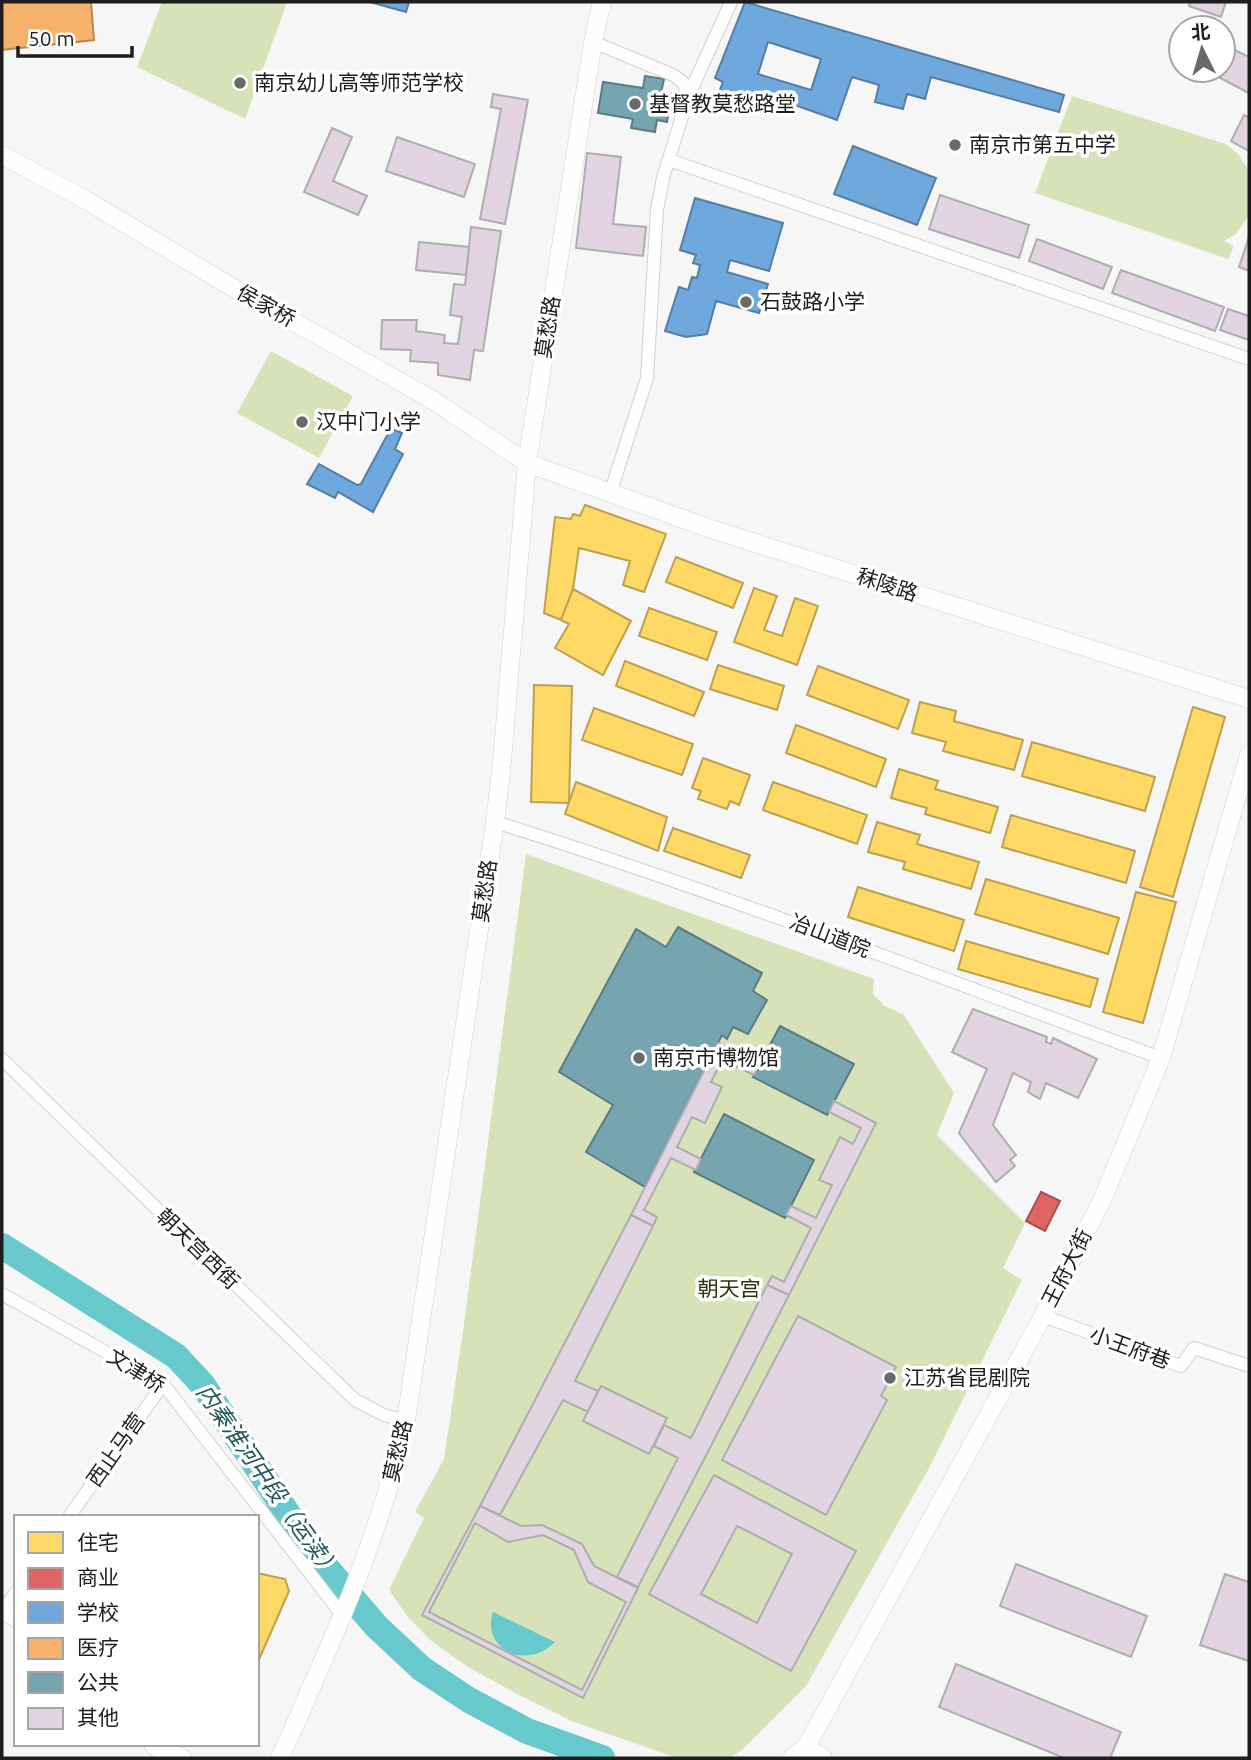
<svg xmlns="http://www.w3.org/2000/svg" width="1251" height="1760" viewBox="0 0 1251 1760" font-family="Ubuntu,'Noto Sans SC',sans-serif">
<rect width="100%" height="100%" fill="#f6f6f7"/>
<g fill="#d8e2b8">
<path d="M162,2H287L245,119L137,67Z"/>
<path d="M1072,96L1226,144L1238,154L1249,171V215L1236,234L1224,241L1234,246L1228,259L1035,193Z"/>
<path d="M271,351L353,396L319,458L237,413Z"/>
<path d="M526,854L874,979L873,994L885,1006L904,1015L954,1093L937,1135L1025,1223L1003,1268L1022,1280L929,1468L806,1686L742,1750L729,1758H677L574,1722L519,1695L468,1667L430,1640L408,1617L389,1590L424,1518L415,1512L444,1459L463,1331Z"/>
</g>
<path fill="#68c9cc" d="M493,1612L555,1642C527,1671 481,1650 493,1612Z"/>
<g fill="#ffd966" stroke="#bba150" stroke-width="2">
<path d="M585,505L666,534L644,592L623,585L630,561L579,548L573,589L561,620L544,613L555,517L571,519L573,514L580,516Z"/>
<path d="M676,557L743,583L733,608L666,582Z"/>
<path d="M754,588L777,596L764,630L782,636L795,598L818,606L797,665L734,642Z"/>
<path d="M573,589L631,621L603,675L555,648L569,624L561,620Z"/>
<path d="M649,608L717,632L707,660L639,636Z"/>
<path d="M625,661L704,692L694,716L616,686Z"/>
<path d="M718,665L784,686L777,710L710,689Z"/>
<path d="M818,666L909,700L898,729L807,695Z"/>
<path d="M534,685L572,686L569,803L531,802Z"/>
<path d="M920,702L956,711L954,721L1023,740L1014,770L943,751L946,742L912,733Z"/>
<path d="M1193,707L1225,717L1173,897L1140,887Z"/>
<path d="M594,708L693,744L682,775L582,740Z"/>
<path d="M796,725L886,759L876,787L786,753Z"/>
<path d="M1032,742L1155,777L1145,811L1022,776Z"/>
<path d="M703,758L750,775L739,805L730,801L727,809L698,799L701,791L692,788Z"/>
<path d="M899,769L938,781L935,789L998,807L990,833L925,814L927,808L891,798Z"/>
<path d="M576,782L667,817L658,851L565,814Z"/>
<path d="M773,782L867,815L857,844L763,810Z"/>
<path d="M1011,815L1135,851L1126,883L1002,847Z"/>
<path d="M877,822L920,835L917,844L979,862L971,889L903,869L905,862L868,852Z"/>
<path d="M673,828L750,855L741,878L664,851Z"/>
<path d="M986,879L1119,918L1108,954L975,914Z"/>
<path d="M858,887L964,920L954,951L848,917Z"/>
<path d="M1136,892L1176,902L1143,1023L1103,1012Z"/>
<path d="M966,941L1098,979L1090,1007L958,969Z"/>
<path d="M257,1573L285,1579L289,1591L257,1664Z"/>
</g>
<path fill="#e06666" stroke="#a65050" stroke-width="2" d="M1041,1192L1060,1201L1045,1231L1026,1221Z"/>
<g fill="#6fa8dc" stroke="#567ea3" stroke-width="2" fill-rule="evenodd">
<path d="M370,2H409L406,12Z"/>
<path d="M745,2L1064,95L1059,112L931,77L925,99L907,94L903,109L875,102L879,85L852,77L837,120L775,98L772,107L755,100L750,114L715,102L723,82L715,78ZM768,42L821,59L811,90L758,74Z"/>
<path d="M853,146L936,178L917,225L834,194Z"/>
<path d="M695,198L783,223L769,271L730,260L727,272L768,284L759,313L716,301L707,334L686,337L665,331L679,287L688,290L692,277L697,278L700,265L693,263L696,255L680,250Z"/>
<path d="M391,428L402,433L395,449L403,454L373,512L338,492L335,498L307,484L319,464L357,485L361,484Z"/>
</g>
<path fill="#f6b26b" stroke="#b58554" stroke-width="2" d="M2,2H91L94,40L2,50Z"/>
<g fill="#76a5af" stroke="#5b7c84" stroke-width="2">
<path d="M645,76L664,79L661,93L672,94L667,122L657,120L655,132L631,128L633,119L598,113L603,82L643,88Z"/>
<path d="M678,927L762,973L753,991L767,1000L748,1034L733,1027L727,1039L722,1035L645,1187L586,1152L613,1105L559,1072L636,929L666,947Z"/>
<path d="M780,1026L854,1064L827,1115L753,1077Z"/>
<path d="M724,1114L814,1160L785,1218L694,1172Z"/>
</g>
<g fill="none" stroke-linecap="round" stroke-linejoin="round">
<path stroke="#68c9cc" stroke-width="26" d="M2,1246L176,1356L202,1384L313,1552L376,1626L422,1669L469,1700L527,1731L602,1758"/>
</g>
<g fill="#e2d4e0" stroke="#aeaeaf" stroke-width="2" fill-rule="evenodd">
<path d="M1190,2H1226L1221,17L1189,6Z"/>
<path d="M1183,24L1191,28H1181V58L1171,52Z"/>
<path d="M1223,44L1249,57V93L1205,70H1223Z"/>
<path d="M493,94L528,100L505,224L480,219L501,109L491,107Z"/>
<path d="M1244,115L1249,118V151L1231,141Z"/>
<path d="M332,128L352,137L333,181L367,196L358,215L304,192Z"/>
<path d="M397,137L475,164L464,197L386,171Z"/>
<path d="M587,153L621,157L613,224L646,227L643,256L576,248Z"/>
<path d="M940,195L1029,225L1019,258L929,229Z"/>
<path d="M471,227L501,231L483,351L474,350L470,380L438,375V363L410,361L411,350L381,349L382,320H417L416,331L445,335L444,343L458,344L462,317L450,315L454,284L465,285Z"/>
<path d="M1249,237V271L1239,267Z"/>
<path d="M1037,239L1112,267L1103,289L1029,261Z"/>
<path d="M419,242L469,247L466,275L416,270Z"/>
<path d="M1121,270L1224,307L1215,331L1112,293Z"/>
<path d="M1228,309L1249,316V340L1220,330Z"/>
<path d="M973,1009L1047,1037L1046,1042L1051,1044L1053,1038L1097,1059L1078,1098L1046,1083L1040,1099L1028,1092L1031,1082L1013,1073L993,1125L1016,1155L1010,1160L1015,1166L996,1182L959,1133L987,1069L952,1052Z"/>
<path d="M718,1043L759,1065L754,1075L722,1060L711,1082L722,1087L705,1123L692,1117L677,1147L701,1159L696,1170L671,1158L644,1210L657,1217L653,1226L631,1215Z"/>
<path d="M834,1101L876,1123L789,1295L767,1285L772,1276L784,1282L811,1228L786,1215L791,1206L816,1218L832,1185L819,1180L840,1137L853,1144L861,1128L829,1112Z"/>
<path d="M631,1215L653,1226L575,1381L598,1391L588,1412L563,1400L500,1515L480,1506Z"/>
<path d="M767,1285L789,1295L638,1587L617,1577L678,1458L654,1446L664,1425L691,1438Z"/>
<path d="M798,1316L896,1367L881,1396L887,1400L826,1515L722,1460Z"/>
<path d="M601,1386L667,1418L649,1454L583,1421Z"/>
<path d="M714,1475L856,1551L791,1671L649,1594ZM737,1526L792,1554L757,1623L701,1594Z"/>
<path d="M480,1506L521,1526L542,1525L582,1544L594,1566L638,1588L583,1698L422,1615ZM475,1523L508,1542L543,1535L574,1550L588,1582L626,1602L582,1690L429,1612Z"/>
<path d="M1016,1564L1147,1616L1131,1657L1000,1606Z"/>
<path d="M1225,1574L1249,1582V1661L1200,1645Z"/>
<path d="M956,1664L1121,1732L1110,1758H1064L939,1707Z"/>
</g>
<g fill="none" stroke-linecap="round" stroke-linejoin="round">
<defs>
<g id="street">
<path d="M593,42L673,75L684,83L688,97L663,178L657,210L647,378L610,494"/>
<path d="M688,97L731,2"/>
<path d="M669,160L1249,359"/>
<path d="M495,822C720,892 940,978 1161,1058"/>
<path d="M2,1059L355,1400L384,1415L406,1421"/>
<path d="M2,1294L163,1384L343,1616"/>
<path d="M1043,1316L1181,1366L1194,1348L1249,1366"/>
<path d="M69,1517L163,1384"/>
<path d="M2,1612L16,1592"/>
</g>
<g id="secondary">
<path d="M2,155L84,199L225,283L431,399L527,463L711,529L1249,699"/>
<path d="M2,1609L16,1618"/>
<path d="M153,1744L157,1748L182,1758"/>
<path d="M806,1747L823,1758"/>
<path d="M280,1758C329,1648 380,1539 406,1421L495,822L502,762L527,463L593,42L602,2"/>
<path d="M792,1758L806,1747L1043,1316L1103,1198L1161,1058L1249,755"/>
</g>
</defs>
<use href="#street" stroke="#d0d0d1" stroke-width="14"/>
<use href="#secondary" stroke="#d0d0d1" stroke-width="19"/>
<use href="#street" stroke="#fefefe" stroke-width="12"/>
<use href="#secondary" stroke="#fefefe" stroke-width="18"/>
</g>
<g fill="#69696a" stroke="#fff" stroke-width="2.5">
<circle cx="240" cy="83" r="7"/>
<circle cx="635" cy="104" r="7"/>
<circle cx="955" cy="145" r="7"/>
<circle cx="746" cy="302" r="7"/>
<circle cx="302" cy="422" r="7"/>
<circle cx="639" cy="1058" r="7"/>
<circle cx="890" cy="1378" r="7"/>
</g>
<g text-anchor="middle" stroke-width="7" stroke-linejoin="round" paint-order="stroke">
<g font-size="21" fill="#1d1d1e" stroke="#fff" text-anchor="start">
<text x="254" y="90">南京幼儿高等师范学校</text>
<text x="649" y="111">基督教莫愁路堂</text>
<text x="969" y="152">南京市第五中学</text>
<text x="760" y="309">石鼓路小学</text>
<text x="316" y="429">汉中门小学</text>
<text x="653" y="1065">南京市博物馆</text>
<text x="904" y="1385">江苏省昆剧院</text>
</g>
<g font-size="21" fill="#1d1d1e" stroke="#fff">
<text transform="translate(266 306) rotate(29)" y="7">侯家桥</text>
<text transform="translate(548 327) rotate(-81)" y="7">莫愁路</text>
<text transform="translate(887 585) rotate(18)" y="7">秣陵路</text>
<text transform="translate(485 891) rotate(-82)" y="7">莫愁路</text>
<text transform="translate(830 936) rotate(21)" y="7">冶山道院</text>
<text transform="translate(198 1249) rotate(44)" y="7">朝天宫西街</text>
<text transform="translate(1067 1268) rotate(-63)" y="7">王府大街</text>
<text transform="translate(1130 1348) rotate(20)" y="7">小王府巷</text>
<text transform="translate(136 1371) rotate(32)" y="7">文津桥</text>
<text transform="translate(116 1450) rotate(-55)" y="7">西止马营</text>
<text transform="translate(398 1451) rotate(-77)" y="7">莫愁路</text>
</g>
<g font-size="21" fill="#2e3511" stroke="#fff">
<text x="729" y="1296">朝天宫</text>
</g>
<g font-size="23" font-style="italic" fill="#205758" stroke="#fff">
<text transform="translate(268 1481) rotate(55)" y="8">内秦淮河中段（运渎）</text>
</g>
</g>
<rect width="1251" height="1760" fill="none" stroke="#1d1d1e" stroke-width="7"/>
<rect x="14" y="1515" width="245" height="231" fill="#ffffff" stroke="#a5a5a5" stroke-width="2"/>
<rect x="28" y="1532" width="35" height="21" fill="#ffd966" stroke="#a5a5a5" stroke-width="2"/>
<text x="77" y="1550" font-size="21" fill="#1d1d1e">住宅</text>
<rect x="28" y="1568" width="35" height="21" fill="#e06666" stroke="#a5a5a5" stroke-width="2"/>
<text x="77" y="1585" font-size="21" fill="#1d1d1e">商业</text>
<rect x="28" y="1602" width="35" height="21" fill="#6fa8dc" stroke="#a5a5a5" stroke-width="2"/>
<text x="77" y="1620" font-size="21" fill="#1d1d1e">学校</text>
<rect x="28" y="1638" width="35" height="21" fill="#f6b26b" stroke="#a5a5a5" stroke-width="2"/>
<text x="77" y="1655" font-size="21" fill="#1d1d1e">医疗</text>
<rect x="28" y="1672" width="35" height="21" fill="#76a5af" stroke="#a5a5a5" stroke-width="2"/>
<text x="77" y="1690" font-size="21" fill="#1d1d1e">公共</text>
<rect x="28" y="1708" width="35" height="21" fill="#e2d4e0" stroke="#a5a5a5" stroke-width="2"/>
<text x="77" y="1725" font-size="21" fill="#1d1d1e">其他</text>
<g transform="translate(1202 49) rotate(355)"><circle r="33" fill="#ffffff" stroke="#a5a5a5" stroke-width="2"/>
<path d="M0-5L12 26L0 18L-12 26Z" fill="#69696a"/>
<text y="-10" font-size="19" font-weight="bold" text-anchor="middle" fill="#1d1d1e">北</text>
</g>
<path d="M18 46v10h114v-10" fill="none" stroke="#1d1d1e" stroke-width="3.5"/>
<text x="28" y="46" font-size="21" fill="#1d1d1e" stroke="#ffffff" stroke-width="5" paint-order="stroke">50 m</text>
</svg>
